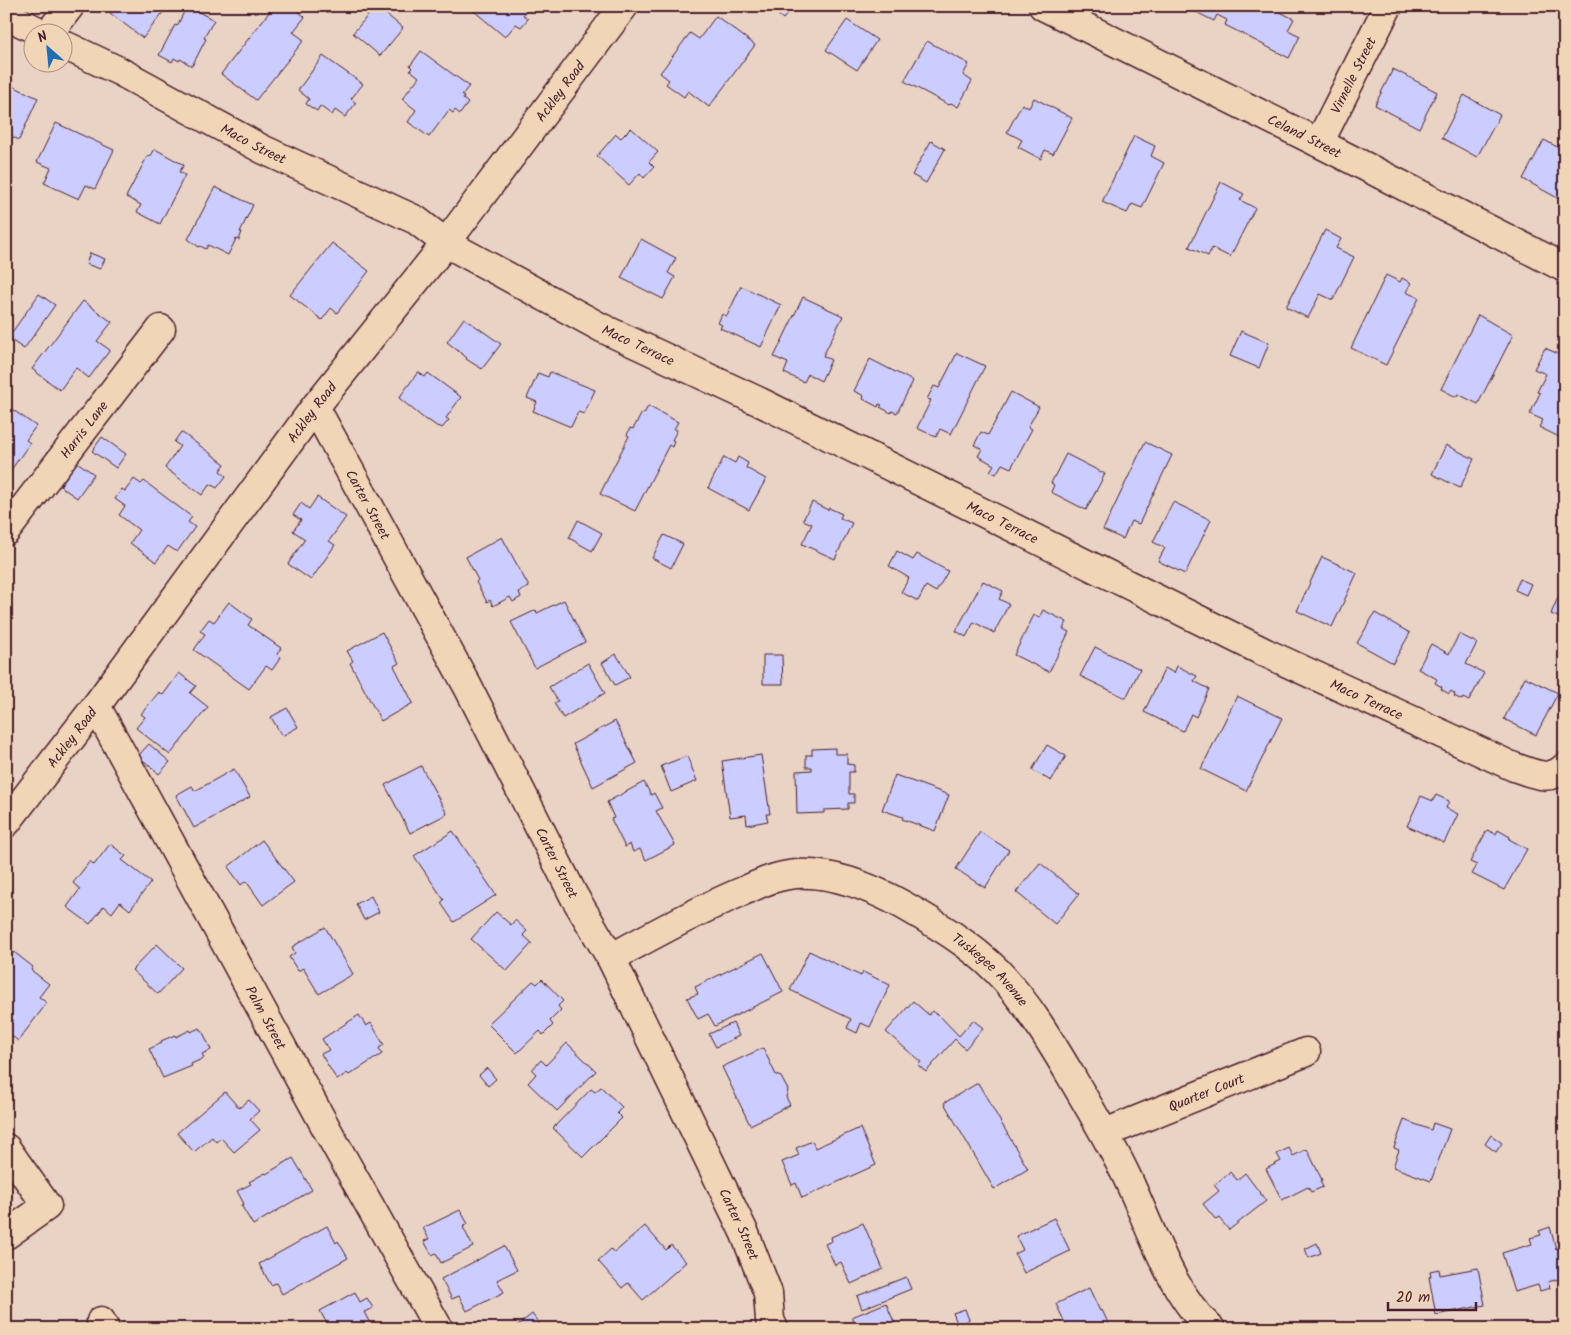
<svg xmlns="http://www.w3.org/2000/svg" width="1571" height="1335" viewBox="0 0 1571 1335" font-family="Kalam,sans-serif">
<rect width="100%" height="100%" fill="#e9d3c5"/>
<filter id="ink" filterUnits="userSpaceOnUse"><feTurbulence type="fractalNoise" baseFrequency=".02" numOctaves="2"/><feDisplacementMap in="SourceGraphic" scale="10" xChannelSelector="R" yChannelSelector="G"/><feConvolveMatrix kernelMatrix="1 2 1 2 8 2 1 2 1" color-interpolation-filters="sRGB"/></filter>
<g filter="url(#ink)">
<g fill="#cbccff" stroke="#4a1f2b">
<path d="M115,6H168L143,38L110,13Z"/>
<path d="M187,6L214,20L204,38L206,39L192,66L180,59L179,61L174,58L172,62L159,55L175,25L177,26Z"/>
<path d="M274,6H292L305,17L293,32L304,40L256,100L221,74Z"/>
<path d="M376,6L403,28L380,56L353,33Z"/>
<path d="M468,6H530L523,15L528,19L521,27L516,24L505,37Z"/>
<path d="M768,6H794L783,19Z"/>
<path d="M1189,6H1268L1294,19L1288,30L1300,36L1289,58L1225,25L1227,20L1217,15L1214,21L1188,8Z"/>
<path d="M716,16L755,45L709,107L688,91L684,97L666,84L669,80L660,73L690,33L699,39Z"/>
<path d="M847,20L877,40L857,70L826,50Z"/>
<path d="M927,41L969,64L963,75L972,81L958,107L951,103L949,105L904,81Z"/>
<path d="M421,51L469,86L462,95L464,97L463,99L468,103L460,114L455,110L453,113L449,110L429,137L408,122L416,110L402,99L419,77L410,70L412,68L410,66Z"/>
<path d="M323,56L363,84L351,99L356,103L345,117L335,110L332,115L320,106L317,111L306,104L309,99L298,90Z"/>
<path d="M1393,69L1437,92L1419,128L1375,105Z"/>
<path d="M6,83L38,98L19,140L6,134Z"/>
<path d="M1464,95L1500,115L1477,157L1442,138Z"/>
<path d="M1034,98L1072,118L1053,154L1045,150L1041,159L1018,147L1022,140L1007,132L1022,104L1029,108Z"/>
<path d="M56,123L114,150L95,189L86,185L79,199L44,183L51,168L37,162Z"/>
<path d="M631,128L658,152L649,162L654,167L644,178L640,173L629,185L597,156L616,134L621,138Z"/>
<path d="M1134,136L1155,146L1151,156L1164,163L1142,208L1132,204L1127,213L1102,202Z"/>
<path d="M1544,140L1565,151V198L1563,201L1523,179Z"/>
<path d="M931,141L945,149L926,183L912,175Z"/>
<path d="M155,149L184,165L179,172L185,175L160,224L137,212L141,205L126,197L148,155L150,157Z"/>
<path d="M1221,182L1244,194L1240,200L1255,208L1230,257L1212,248L1208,256L1189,247Z"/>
<path d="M215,187L253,205L240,232H242L239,240L236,239L228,255L208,245L206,249L200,246L199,247L188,239Z"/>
<path d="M1325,230L1341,239L1336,248L1354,257L1333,300L1320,294L1308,318L1286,307Z"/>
<path d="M641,239L676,258L668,273L675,277L663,299L621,278Z"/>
<path d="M332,243L369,271L337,313L331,308L322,320L290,295Z"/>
<path d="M90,253L105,259L100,269L86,264Z"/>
<path d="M1386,275L1400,282L1402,278L1411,283L1406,292L1419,298L1386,365L1351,348Z"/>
<path d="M741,286L781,305L761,347L720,328L722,325L718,323L722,314L727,316Z"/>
<path d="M39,294L55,305L24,349L8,338Z"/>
<path d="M803,297L843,316L823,356L831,360L821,381L808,374L804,382L784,373L788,363L774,357Z"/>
<path d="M83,301L112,322L97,341L110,350L89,378L76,368L60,390L32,369Z"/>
<path d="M1478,315L1513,335L1478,404L1458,394L1456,397L1441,389Z"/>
<path d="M464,318L501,344L482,369L466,359L467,358L447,342Z"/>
<path d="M1241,331L1269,343L1259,368L1230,356Z"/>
<path d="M1545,348L1565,357V440L1539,427L1543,420L1530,414L1540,393L1537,392L1546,374L1534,369Z"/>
<path d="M957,353L985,366L951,434L940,429L936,437L917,428L931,400L927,399L934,386L939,388Z"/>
<path d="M870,359L913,381L897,413L892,411L891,413L880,407L882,405L879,404L878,407L863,399L864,396L854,391Z"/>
<path d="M418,372L425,377L428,373L461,397L446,418L449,420L442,428L439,426L438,427L428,420L427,421L399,398Z"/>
<path d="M550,372L595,390L584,414L578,412L571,427L533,411L537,402L527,398L538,373L548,377Z"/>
<path d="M1011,392L1039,407L1028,427L1032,429L1011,468L1002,464L996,474L990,471L994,465L978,456L982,449L974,445L981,432L988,435Z"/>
<path d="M6,405L36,426L26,440L30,443L6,477Z"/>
<path d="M648,406L678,422L674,429L677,430L672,440L674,441L672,447L669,445L635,511L600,494L629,436L627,435L630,428L633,429L642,413L644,414Z"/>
<path d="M181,432L225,464L220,471L226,476L217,488L210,484L202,495L165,468L180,446L174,442Z"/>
<path d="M102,437L126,454L116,468L92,451Z"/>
<path d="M1145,442L1172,455L1139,524L1131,521L1123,539L1103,530Z"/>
<path d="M1446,445L1474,459L1460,488L1432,474Z"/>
<path d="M1066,454L1105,474L1086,510L1051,492L1054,485L1051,483Z"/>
<path d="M724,457L735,463L738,457L748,463L746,468L766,479L749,510L708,488Z"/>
<path d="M77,462L94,474L77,498L60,486Z"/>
<path d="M134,479L141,484L144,481L192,517L188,522L195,527L177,552L168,546L156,562L130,543L139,530L119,515L125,506L115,499L122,489L125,491Z"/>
<path d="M317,497L346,517L329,541L335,545L311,580L288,564L305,539L293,531L301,520L293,515L301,503L309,509Z"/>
<path d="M812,502L828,510L829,508L842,514L840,518L852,523L835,559L802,544L812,524L803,520Z"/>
<path d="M1173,502L1211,520L1185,574L1158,561L1165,548L1153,542Z"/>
<path d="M578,520L602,533L592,551L569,538Z"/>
<path d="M664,535L683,544L671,568L652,558Z"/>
<path d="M502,537L529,587L519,592L521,597L513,602L510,597L493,606L490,600L487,602L476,582L478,580L466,557Z"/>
<path d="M897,551L913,560L917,554L948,571L936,592L926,586L918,601L901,592L909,578L889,566Z"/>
<path d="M1322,557L1357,573L1332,627L1297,611Z"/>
<path d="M1520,579L1531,584L1526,595L1515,590Z"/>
<path d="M983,581L1003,591L999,599L1009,604L994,633L974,622L966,637L956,631Z"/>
<path d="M1558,597L1565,600V620L1551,614Z"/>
<path d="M564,600L585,642L535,668L511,622L536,610L537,613Z"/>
<path d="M229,602L252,619L248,625L281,648L277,654L281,657L272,670L266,666L249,689L194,650L205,634L200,631L209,619L214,622Z"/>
<path d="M1043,610L1067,622L1063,629L1069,632L1049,672L1014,655L1034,615L1039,618Z"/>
<path d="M1375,613L1410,633L1393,663L1357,643Z"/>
<path d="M382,632L399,663L394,666L413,703L381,721L350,663L353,661L347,651Z"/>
<path d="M1459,634L1477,643L1466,664L1484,673L1469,701L1463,698L1462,700L1454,696L1455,694L1451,691L1449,694L1441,689L1442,687L1435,683L1437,679L1418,669L1431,644L1449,654Z"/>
<path d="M1095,647L1140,669L1126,698L1080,676Z"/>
<path d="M616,654L630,677L615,685L602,663Z"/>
<path d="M763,655H782L783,684H763Z"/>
<path d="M588,663L605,693L563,718L554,703L558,701L549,687Z"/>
<path d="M1177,666L1197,676L1194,681L1209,689L1196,717L1191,714L1183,731L1144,712L1165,668L1174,673Z"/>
<path d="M179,673L196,686L190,693L208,707L170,755L136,728L145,717L141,714L159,692L163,695Z"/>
<path d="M1525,677L1558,693L1536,735L1504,719Z"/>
<path d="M1237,696L1282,718L1246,791L1201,769Z"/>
<path d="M287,708L298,727L282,736L271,717Z"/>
<path d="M615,721L637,763L593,787L573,744Z"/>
<path d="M149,744L170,762L159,774L138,756Z"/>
<path d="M1047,745L1066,756L1051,781L1032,770Z"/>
<path d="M835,748V754H847V764L854,765V772H849V794H854V803H848V809L824,810V813L797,814L796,771L812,770V767H806V755H812V749Z"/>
<path d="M761,755L770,814H766L768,821L747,825L746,815L730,817L722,761Z"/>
<path d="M687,756L697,781L671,792L661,766Z"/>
<path d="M421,766L447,814L410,833L385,785Z"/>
<path d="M234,769L250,797L194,828L176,795L192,786L195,791Z"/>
<path d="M895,775L949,795L935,831L902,819L903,817L882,810Z"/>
<path d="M644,782L651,795L654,793L662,808L656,811L675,845L646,860L640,849L633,852L630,844L625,847L611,819L614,818L607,802Z"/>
<path d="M1436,795L1449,801L1446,808L1458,814L1444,843L1407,826L1421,796L1433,801Z"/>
<path d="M1487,830L1496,834L1498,830L1510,837L1509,839L1527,849L1504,890L1472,874L1477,865L1470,862Z"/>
<path d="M453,831L496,895L454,922L441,903L444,900L414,856Z"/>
<path d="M980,832L1009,850L985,888L956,869Z"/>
<path d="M262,840L294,882L263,905L246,881L241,885L228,867Z"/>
<path d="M110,844L126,856L122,860L151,882L130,910L120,902L112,913L104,906L90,924L67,907L80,889L73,883L90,861L94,865Z"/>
<path d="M1040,863L1079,894L1055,924L1016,892Z"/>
<path d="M371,896L379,912L364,920L356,904Z"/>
<path d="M496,912L511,925L515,920L527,931L523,935L532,943L507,971L471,939Z"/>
<path d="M325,927L353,974L319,994L303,968L298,971L289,957L295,953L292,947Z"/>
<path d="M157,944L182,968L158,994L132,970Z"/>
<path d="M809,951L861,976L863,972L890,985L870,1027L861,1023L857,1033L847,1028L851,1019L790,990Z"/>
<path d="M14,952L33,967L31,970L49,984L39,997L47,1003L18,1041L6,1031V962Z"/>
<path d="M763,953L783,992L715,1026L708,1014L698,1019L687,998L698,994L695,987Z"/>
<path d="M542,979L563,1001L558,1006L561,1010L550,1021L553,1025L543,1035L540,1031L517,1053L488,1024L533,981L537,984Z"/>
<path d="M913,1001L929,1015L932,1011L937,1015L938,1014L959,1036L973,1020L983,1028L965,1049L955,1039L926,1072L918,1065L921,1062L886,1032Z"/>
<path d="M359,1015L366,1026L371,1023L384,1045L379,1048L382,1054L349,1075L347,1073L337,1080L321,1054L329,1050L322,1039Z"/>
<path d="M733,1023L739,1036L716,1047L709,1034Z"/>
<path d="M199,1028L200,1030H202L211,1050L202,1054L204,1058L191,1064L192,1066L163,1078L149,1049L162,1043L161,1041L175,1035L176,1037L190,1030L191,1032Z"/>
<path d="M567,1043L596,1071L557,1111L528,1083L536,1074L532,1070L541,1060L546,1065Z"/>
<path d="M763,1048L776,1075L781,1077L788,1090L786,1097L790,1105L750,1125L722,1067Z"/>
<path d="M487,1068L496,1079L488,1086L479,1075Z"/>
<path d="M978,1083L1028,1169L994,1189L944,1103Z"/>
<path d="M601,1087L622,1107L617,1113L622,1118L583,1157L553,1128L591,1089L595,1092Z"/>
<path d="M225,1092L239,1108L249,1100L259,1111L250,1119L260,1130L234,1152L221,1138L216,1142L212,1137L194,1152L177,1133Z"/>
<path d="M1404,1120L1431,1130L1433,1123L1450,1129L1431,1181L1393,1167L1399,1150L1394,1148Z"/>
<path d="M860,1128L876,1165L802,1198L796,1183L792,1185L782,1162L799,1155L796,1148L812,1141L815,1148Z"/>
<path d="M1491,1135L1502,1143L1496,1152L1485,1144Z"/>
<path d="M1289,1148L1293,1156L1307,1149L1322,1180L1320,1181L1323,1187L1311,1192L1308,1187L1282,1200L1266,1169L1281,1161L1277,1154Z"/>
<path d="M293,1158L312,1190L253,1225L241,1205L244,1204L237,1191L251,1184L249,1182L265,1173L266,1174Z"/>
<path d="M1230,1172L1237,1180L1245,1173L1266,1201L1229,1230L1219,1218L1216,1220L1203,1204L1219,1191L1214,1185Z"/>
<path d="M460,1210L468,1224L463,1227L473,1247L441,1263L436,1253L432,1255L424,1241L429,1239L423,1228Z"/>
<path d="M1054,1218L1070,1251L1024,1273L1015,1254L1023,1250L1016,1236Z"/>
<path d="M863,1223L883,1269L851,1284L841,1262L835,1265L825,1244L832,1241L831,1237Z"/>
<path d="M327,1226L336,1243L338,1241L348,1258L282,1294L276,1283L271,1285L259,1264Z"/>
<path d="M645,1226L666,1250L671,1245L686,1262L643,1300L628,1283L622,1288L598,1261L611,1249L614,1253Z"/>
<path d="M1550,1227L1556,1249L1565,1246V1277L1548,1282L1550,1288L1540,1291L1538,1285L1514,1292L1502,1253L1532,1244L1530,1238L1541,1235L1539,1231Z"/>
<path d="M1317,1243L1321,1253L1309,1258L1305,1249Z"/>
<path d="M504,1246L517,1270L497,1280L504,1292L467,1311L459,1296L452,1299L441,1279Z"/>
<path d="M1478,1268L1485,1305L1436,1315L1429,1277L1431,1276L1430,1271L1439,1269L1440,1275Z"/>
<path d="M906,1277L911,1289L862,1309L857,1296Z"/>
<path d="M1089,1288L1100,1311L1102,1310L1111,1329H1068L1056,1304Z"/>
<path d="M355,1292L360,1302L367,1298L373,1308L364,1312L373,1329H330L320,1311Z"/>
<path d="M886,1303L897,1329H857L852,1317Z"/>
<path d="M965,1309L969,1320L958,1325L953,1313Z"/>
<path d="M532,1314L543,1329H513Z"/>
</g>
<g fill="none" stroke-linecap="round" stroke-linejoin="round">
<defs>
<g id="minor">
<path id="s1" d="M1043,6L1319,143L1565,268"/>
<path d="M6,15L40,32"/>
<path d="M50,32L70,6"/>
<path id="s2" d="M62,44L119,71L262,149L416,220L446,243L602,328L760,402L1266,653L1514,767C1533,773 1549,783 1565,767"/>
<path id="s3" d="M1319,143L1388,6"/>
<path id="s4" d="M315,407L468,687L574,896L611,958L745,1234L768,1293L770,1320L774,1329"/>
<path id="s5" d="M6,531L161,329"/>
<path id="s6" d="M96,706L335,1144L439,1329"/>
<path id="s7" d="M6,823L96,706L315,407L446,243L624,6"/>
<path id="s8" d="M611,958C654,934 696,911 741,892C759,884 777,875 797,874C834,872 872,888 903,905C936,924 970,944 997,971C1027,1002 1049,1039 1071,1076C1089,1107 1107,1137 1123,1169C1149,1220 1168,1290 1211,1329"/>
<path id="s9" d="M1105,1133L1306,1052"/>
<path d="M6,1148L47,1206L6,1235"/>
<path d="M101,1321L105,1329"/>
</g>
</defs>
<use href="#minor" stroke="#4a1f2b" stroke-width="31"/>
<use href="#minor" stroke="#f0d5b7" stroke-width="28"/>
</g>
</g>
<g text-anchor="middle" stroke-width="4.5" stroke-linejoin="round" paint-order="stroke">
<g font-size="14" fill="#4a1f2b" stroke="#f0d5b7">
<text dy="5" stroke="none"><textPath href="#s3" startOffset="76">Virnelle Street</textPath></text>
<text dy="5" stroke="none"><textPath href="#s7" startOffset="918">Ackley Road</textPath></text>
<text dy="5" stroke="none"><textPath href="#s1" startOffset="292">Celand Street</textPath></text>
<text dy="5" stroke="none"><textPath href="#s2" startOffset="216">Maco Street</textPath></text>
<text dy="5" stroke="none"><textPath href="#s2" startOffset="651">Maco Terrace</textPath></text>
<text dy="5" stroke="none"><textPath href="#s7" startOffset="512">Ackley Road</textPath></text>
<text dy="5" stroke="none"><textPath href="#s5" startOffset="128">Harris Lane</textPath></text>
<text dy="5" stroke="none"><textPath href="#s4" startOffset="111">Carter Street</textPath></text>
<text dy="5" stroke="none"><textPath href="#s2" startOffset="1056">Maco Terrace</textPath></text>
<text dy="5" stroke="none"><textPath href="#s2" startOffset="1461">Maco Terrace</textPath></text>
<text dy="5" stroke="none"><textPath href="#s7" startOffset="108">Ackley Road</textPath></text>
<text dy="5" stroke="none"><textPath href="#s4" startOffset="516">Carter Street</textPath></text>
<text dy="5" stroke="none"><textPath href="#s8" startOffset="426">Tuskegee Avenue</textPath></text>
<text dy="5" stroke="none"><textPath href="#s6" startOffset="355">Palm Street</textPath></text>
<text dy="5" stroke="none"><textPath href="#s9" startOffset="109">Quarter Court</textPath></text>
<text dy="5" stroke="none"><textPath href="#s4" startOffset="921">Carter Street</textPath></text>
</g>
</g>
<rect width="1571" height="1335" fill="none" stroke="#f0d5b7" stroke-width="25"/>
<rect x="12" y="12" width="1546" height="1310" fill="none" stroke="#4a1f2b" stroke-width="2" filter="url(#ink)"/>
<g transform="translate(48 48) rotate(333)"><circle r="24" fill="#f0d5b7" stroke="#ae8c7f"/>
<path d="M0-4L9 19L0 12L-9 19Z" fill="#1f6fb2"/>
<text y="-8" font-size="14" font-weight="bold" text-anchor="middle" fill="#4a1f2b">N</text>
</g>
<path d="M1388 1302v8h88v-8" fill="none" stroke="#4a1f2b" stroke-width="2.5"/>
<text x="1396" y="1302" font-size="15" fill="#4a1f2b" stroke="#f0d5b7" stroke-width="4" paint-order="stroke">20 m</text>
</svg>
